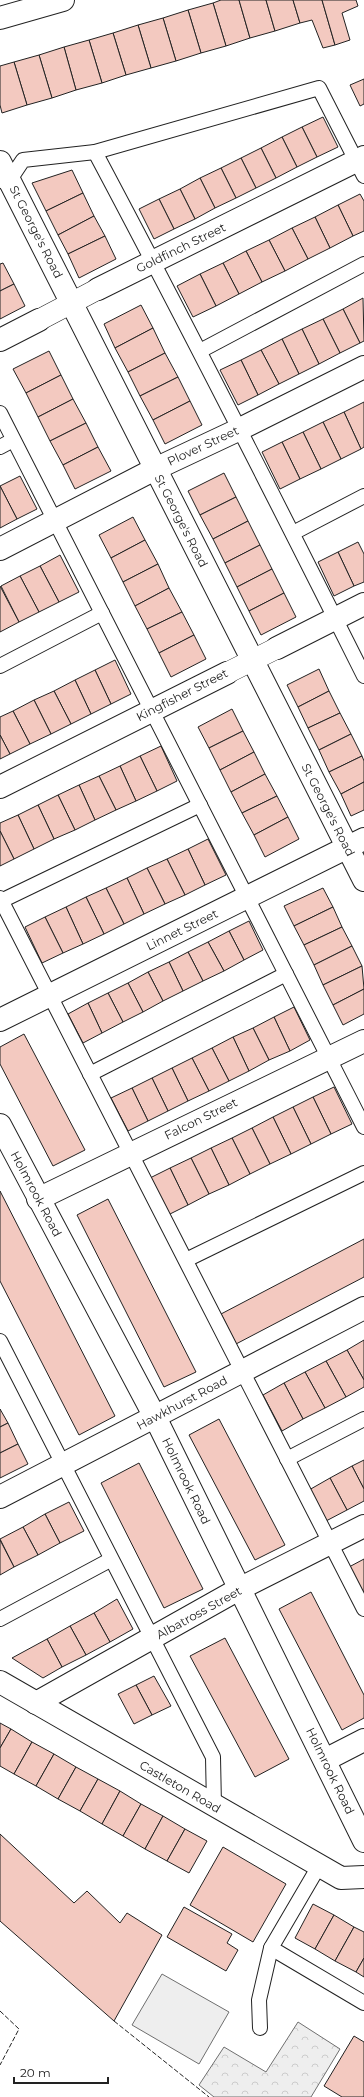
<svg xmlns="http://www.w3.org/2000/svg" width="364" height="2097" viewBox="0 0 364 2097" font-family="Montserrat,sans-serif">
<defs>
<pattern id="forest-crowns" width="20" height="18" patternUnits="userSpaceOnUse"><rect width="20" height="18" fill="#eee"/><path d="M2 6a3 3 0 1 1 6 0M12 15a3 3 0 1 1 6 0" fill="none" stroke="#ccc"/></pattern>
</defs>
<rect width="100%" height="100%" fill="#fff"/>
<path fill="#eee" stroke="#6f6f6f" d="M162,1974L229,2012L199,2064L132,2025Z"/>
<path fill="url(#forest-crowns)" stroke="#6f6f6f" d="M298,2022L340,2049L311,2097H214L199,2085L224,2047L266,2072Z"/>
<g fill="#f3c9c0" stroke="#222">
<path d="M221,0H239L250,38L226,46L213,3Z"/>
<path d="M239,0H266L275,31L250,38Z"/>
<path d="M266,0H293L300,23L275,31Z"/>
<path d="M293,0H322L335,45L323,48L312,20L300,23Z"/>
<path d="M322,0H356L358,6L342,13L350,40L335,45Z"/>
<path d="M213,3L226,46L201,53L188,10Z"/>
<path d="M188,10L201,53L176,61L163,18Z"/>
<path d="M163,18L176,61L151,68L138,25Z"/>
<path d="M138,25L151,68L126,75L113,33Z"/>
<path d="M113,33L126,75L102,83L89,40Z"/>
<path d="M89,40L102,83L76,90L64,47Z"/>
<path d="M64,47L76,90L52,98L39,55Z"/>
<path d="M39,55L52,98L27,105L14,62Z"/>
<path d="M14,62L27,105L2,113L0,105V66Z"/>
<path d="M364,79V104L360,106L350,85Z"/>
<path d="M323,117L338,147L317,157L302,127Z"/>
<path d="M302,127L317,157L297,167L282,137Z"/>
<path d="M282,137L297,167L276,178L261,148Z"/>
<path d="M261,148L276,178L256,188L241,158Z"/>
<path d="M241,158L256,188L236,198L221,168Z"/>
<path d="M221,168L236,198L215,208L200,178Z"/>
<path d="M72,170L83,193L46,211L32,183Z"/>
<path d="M200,178L215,208L195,219L180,189Z"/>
<path d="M180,189L195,219L174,229L159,199Z"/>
<path d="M83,193L94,216L58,235L46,211Z"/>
<path d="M360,194L364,201V231L353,236L338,205Z"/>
<path d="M159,199L174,229L154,239L139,209Z"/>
<path d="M338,205L353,236L330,248L315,217Z"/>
<path d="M94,216L105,236L68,254L58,235Z"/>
<path d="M315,217L330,248L308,259L292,228Z"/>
<path d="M292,228L308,259L285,271L269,240Z"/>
<path d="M105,236L116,259L79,278L68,254Z"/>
<path d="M269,240L285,271L262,282L246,251Z"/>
<path d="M246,251L262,282L239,294L223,263Z"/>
<path d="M3,263L14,284L0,291V264Z"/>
<path d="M223,263L239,294L216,306L200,274Z"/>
<path d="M200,274L216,306L193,317L177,286Z"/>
<path d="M14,284L25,306L0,319V291Z"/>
<path d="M363,298L364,341L360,343L343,309Z"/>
<path d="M141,305L153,328L115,348L104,324Z"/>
<path d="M343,309L360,343L340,353L323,319Z"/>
<path d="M323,319L340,353L319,364L302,329Z"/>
<path d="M153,328L165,353L128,372L115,348Z"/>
<path d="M302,329L319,364L299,374L282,339Z"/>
<path d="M282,339L299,374L279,384L261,350Z"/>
<path d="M261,350L279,384L258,395L241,360Z"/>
<path d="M49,351L61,375L26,393L13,369Z"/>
<path d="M165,353L178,377L140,396L128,372Z"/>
<path d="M241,360L258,395L238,405L220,370Z"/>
<path d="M61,375L73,399L38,417L26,393Z"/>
<path d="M178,377L190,401L153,420L140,396Z"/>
<path d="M73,399L86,423L50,441L38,417Z"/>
<path d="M190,401L202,425L165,444L153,420Z"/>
<path d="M364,402V447L361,449L344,412Z"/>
<path d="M344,412L361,449L341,459L323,422Z"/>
<path d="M323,422L341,459L321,469L303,432Z"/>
<path d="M86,423L98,447L63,465L50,441Z"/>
<path d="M303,432L321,469L300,479L282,442Z"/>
<path d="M282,442L300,479L280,489L262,452Z"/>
<path d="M98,447L111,471L75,489L63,465Z"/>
<path d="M224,473L236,497L200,515L188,491Z"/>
<path d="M20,476L37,509L17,519L0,486Z"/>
<path d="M0,486L17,519L0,528Z"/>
<path d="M236,497L248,521L213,539L200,515Z"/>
<path d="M133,517L145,540L111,558L99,535Z"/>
<path d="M248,521L260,545L225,563L213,539Z"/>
<path d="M145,540L158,564L123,582L111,558Z"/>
<path d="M358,542L364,554V582L354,586L338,552Z"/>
<path d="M260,545L272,569L237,587L225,563Z"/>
<path d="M338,552L354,586L334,596L318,562Z"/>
<path d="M60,555L79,592L59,602L40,566Z"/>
<path d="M158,564L169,588L135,606L123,582Z"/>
<path d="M40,566L59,602L39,612L20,576Z"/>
<path d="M272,569L284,593L249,611L237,587Z"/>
<path d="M20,576L39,612L19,622L1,586Z"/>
<path d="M0,586L19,622L0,632Z"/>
<path d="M169,588L182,612L147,629L135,606Z"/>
<path d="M284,593L296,617L261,635L249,611Z"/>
<path d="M182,612L194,635L159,653L147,629Z"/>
<path d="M194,635L206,659L171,677L159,653Z"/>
<path d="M115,660L131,694L111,704L95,670Z"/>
<path d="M319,669L329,691L298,707L287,685Z"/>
<path d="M95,670L111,704L91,714L75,680Z"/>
<path d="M75,680L91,714L71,724L54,691Z"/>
<path d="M54,691L71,724L51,734L34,700Z"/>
<path d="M329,691L340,713L308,728L298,707Z"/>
<path d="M34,700L51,734L30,744L13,711Z"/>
<path d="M232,709L243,731L209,748L198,727Z"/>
<path d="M13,711L30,744L10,754L0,735V717Z"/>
<path d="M340,713L351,734L319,750L308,728Z"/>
<path d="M243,731L254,752L220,770L209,748Z"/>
<path d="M351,734L362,756L329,772L319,750Z"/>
<path d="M0,735L10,754L0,759Z"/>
<path d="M161,746L177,781L157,791L140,756Z"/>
<path d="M254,752L265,774L231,792L220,770Z"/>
<path d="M140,756L157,791L136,801L120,766Z"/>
<path d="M362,756L364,761V782L341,794L329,772Z"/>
<path d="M120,766L136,801L116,810L99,776Z"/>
<path d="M265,774L277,796L242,813L231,792Z"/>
<path d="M99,776L116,810L95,820L79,785Z"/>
<path d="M364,782V810L351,816L341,794Z"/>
<path d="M79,785L95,820L75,830L58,795Z"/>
<path d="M58,795L75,830L54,839L38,805Z"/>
<path d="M277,796L288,817L254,835L242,813Z"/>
<path d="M38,805L54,839L34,849L18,815Z"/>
<path d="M18,815L34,849L14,859L0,831V823Z"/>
<path d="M288,817L299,839L265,857L254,835Z"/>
<path d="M0,831L14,859L0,866Z"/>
<path d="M208,839L226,875L205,885L188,849Z"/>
<path d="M188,849L205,885L185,895L167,859Z"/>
<path d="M167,859L185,895L165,904L147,868Z"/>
<path d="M147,868L165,904L144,914L127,878Z"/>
<path d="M127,878L144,914L124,924L106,888Z"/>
<path d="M106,888L124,924L104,934L86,897Z"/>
<path d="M323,888L333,907L294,926L284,906Z"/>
<path d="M86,897L104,934L83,944L66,907Z"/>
<path d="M66,907L83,944L63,953L45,917Z"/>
<path d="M333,907L342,927L304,945L294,926Z"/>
<path d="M45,917L63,953L42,963L25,927Z"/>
<path d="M249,921L263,950L244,960L229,931Z"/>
<path d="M342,927L352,946L314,965L304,945Z"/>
<path d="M229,931L244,960L224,971L208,942Z"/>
<path d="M208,942L224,971L203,981L188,952Z"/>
<path d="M352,946L362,966L323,985L314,965Z"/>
<path d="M188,952L203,981L183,991L169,962Z"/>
<path d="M169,962L183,991L163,1001L148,972Z"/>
<path d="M362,966L364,989L333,1005L323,985Z"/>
<path d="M148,972L163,1001L143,1012L128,983Z"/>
<path d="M128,983L143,1012L123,1022L108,993Z"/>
<path d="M364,989V1014L343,1025L333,1005Z"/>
<path d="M108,993L123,1022L102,1033L88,1003Z"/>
<path d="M88,1003L102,1033L83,1043L68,1014Z"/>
<path d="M294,1007L310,1040L290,1051L274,1017Z"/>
<path d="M274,1017L290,1051L269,1060L253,1028Z"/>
<path d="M253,1028L269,1060L249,1071L233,1037Z"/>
<path d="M24,1034L85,1150L53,1166L0,1064V1047Z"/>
<path d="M233,1037L249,1071L229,1081L212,1048Z"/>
<path d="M212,1048L229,1081L209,1091L192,1058Z"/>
<path d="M192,1058L209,1091L188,1101L172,1068Z"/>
<path d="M172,1068L188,1101L168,1111L152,1078Z"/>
<path d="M152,1078L168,1111L148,1121L132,1088Z"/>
<path d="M334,1087L352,1124L331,1134L313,1097Z"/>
<path d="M132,1088L148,1121L128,1131L111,1098Z"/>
<path d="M313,1097L331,1134L311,1144L293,1107Z"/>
<path d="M293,1107L311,1144L291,1154L273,1117Z"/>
<path d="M273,1117L291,1154L270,1164L252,1128Z"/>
<path d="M252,1128L270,1164L250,1174L232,1138Z"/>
<path d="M232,1138L250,1174L229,1185L211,1148Z"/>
<path d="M211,1148L229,1185L209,1194L191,1158Z"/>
<path d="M191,1158L209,1194L188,1205L170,1168Z"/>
<path d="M170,1168L188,1205L168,1215L150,1178Z"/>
<path d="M0,1191L115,1416L79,1435L0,1281Z"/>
<path d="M108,1199L196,1372L164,1387L77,1215Z"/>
<path d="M364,1239V1277L236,1344L221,1314Z"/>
<path d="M364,1340V1380L347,1350Z"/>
<path d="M347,1350L364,1380V1387L346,1397L326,1361Z"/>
<path d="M326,1361L346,1397L325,1408L305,1372Z"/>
<path d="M305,1372L325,1408L303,1419L284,1383Z"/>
<path d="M284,1383L303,1419L282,1431L263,1395Z"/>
<path d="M0,1409L8,1423L0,1427Z"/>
<path d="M219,1419L285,1545L255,1560L189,1435Z"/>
<path d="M8,1423L18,1444L0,1453V1427Z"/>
<path d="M18,1444L28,1464L0,1478V1453Z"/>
<path d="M364,1460V1489L352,1466Z"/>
<path d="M139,1463L203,1589L164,1608L101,1483Z"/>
<path d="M352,1466L364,1489V1501L347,1510L330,1478Z"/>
<path d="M330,1478L347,1510L326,1521L309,1490Z"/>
<path d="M69,1502L84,1531L60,1543L45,1514Z"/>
<path d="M45,1514L60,1543L38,1555L23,1527Z"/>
<path d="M23,1527L38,1555L14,1567L0,1539Z"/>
<path d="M0,1540L14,1567L0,1575Z"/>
<path d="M364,1559V1595L349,1567Z"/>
<path d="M311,1592L364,1695V1718L342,1730L279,1609Z"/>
<path d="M117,1599L133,1629L110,1642L94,1613Z"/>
<path d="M94,1613L110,1642L86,1655L70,1626Z"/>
<path d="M70,1626L86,1655L62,1667L47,1639Z"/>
<path d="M225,1638L289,1759L255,1777L190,1656Z"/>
<path d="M47,1639L62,1667L43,1678L12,1658Z"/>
<path d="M154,1676L171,1706L152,1715L136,1685Z"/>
<path d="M136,1685L152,1715L134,1724L118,1694Z"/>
<path d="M0,1723L11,1729L0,1748Z"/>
<path d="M11,1729L32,1742L14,1774L0,1766V1748Z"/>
<path d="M32,1742L54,1754L36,1786L14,1774Z"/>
<path d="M54,1754L76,1767L58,1799L36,1786Z"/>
<path d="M76,1767L98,1779L80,1811L58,1799Z"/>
<path d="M98,1779L120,1791L102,1824L80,1811Z"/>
<path d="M120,1791L141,1804L123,1836L102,1824Z"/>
<path d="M141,1804L163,1816L145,1849L123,1836Z"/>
<path d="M163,1816L185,1829L167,1861L145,1849Z"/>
<path d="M185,1829L207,1841L189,1873L167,1861Z"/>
<path d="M0,1834L74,1903L87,1891L120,1923L127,1913L162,1935L114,2021L0,1921Z"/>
<path d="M223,1847L286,1884L253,1942L190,1905Z"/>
<path d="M313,1904L334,1915L315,1949L295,1938Z"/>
<path d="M184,1907L232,1934L227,1943L238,1950L226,1971L167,1937Z"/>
<path d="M334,1915L354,1927L335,1961L315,1949Z"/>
<path d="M354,1927L364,1932V1958L356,1972L335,1961Z"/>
<path d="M364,1958V1977L356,1972Z"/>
<path d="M354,2036L364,2042V2097H342L324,2086Z"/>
</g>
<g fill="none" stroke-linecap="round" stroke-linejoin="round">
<defs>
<g id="service">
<path d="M95,152C187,325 276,500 364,676"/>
<path d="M4,182L9,181L23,160L95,152L319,88L364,176"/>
<path d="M200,351L364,264"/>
<path d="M0,413L364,1127"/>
<path d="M0,447L13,440"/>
<path d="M293,533L364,496"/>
<path d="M0,666L102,613"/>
<path d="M0,898L364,1609"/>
<path d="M1,901L200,805"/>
<path d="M90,1074L286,974"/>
<path d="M186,1260L364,1173"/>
<path d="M0,1341L213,1757L214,1806"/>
<path d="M287,1459L364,1419"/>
<path d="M0,1619L110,1560"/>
<path d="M319,1866L271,1948L364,2003"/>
<path d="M260,2028L259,2000L271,1948"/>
</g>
<g id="pedestrian">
<path d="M39,320L98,289"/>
<path d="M227,673L277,648"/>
</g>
<g id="minor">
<path d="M98,289L364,157"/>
<path d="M0,340L39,320"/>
<path d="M0,549L155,469L238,430L364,367"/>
<path d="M277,648L364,604"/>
<path d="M0,787L227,673"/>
<path d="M0,1020L364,839"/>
<path d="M0,1125L155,1417L364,1841"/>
<path d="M38,1199L364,1041"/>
<path d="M0,1497L364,1308"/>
<path d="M0,1682L341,1878L364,1877"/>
<path d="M36,1703L239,1589L364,1526"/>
<path d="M325,1760L364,1740"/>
</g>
<path id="tertiary" d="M0,162L364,880"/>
<path id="primary" d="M0,18L63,0"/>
</defs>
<use href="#service" stroke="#222" stroke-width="16"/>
<use href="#pedestrian" stroke="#222" stroke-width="22"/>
<use href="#minor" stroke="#222" stroke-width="24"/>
<use href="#tertiary" stroke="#222" stroke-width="24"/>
<use href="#primary" stroke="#222" stroke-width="24"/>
<use href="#service" stroke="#fff" stroke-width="14"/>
<use href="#pedestrian" stroke="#fff" stroke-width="21"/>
<use href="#minor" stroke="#fff" stroke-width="22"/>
<use href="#tertiary" stroke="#fff" stroke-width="22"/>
<use href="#primary" stroke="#fff" stroke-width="22"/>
<g stroke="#222" stroke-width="1" stroke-dasharray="5 2" stroke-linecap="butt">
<path d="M0,2011L19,2029L0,2065"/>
<path d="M114,2021L209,2097"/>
</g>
</g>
<g text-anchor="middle" stroke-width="3" stroke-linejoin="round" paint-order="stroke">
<g font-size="12" fill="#222" stroke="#fff">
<text transform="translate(36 232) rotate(63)" y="4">St George's Road</text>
<text transform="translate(181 248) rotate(-26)" y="4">Goldfinch Street</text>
<text transform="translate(203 446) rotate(-25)" y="4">Plover Street</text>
<text transform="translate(181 521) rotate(63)" y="4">St George's Road</text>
<text transform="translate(182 695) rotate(-27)" y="4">Kingfisher Street</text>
<text transform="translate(328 810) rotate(63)" y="4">St George's Road</text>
<text transform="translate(182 930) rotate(-26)" y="4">Linnet Street</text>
<text transform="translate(201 1119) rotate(-26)" y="4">Falcon Street</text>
<text transform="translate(36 1194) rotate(62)" y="4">Holmrook Road</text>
<text transform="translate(182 1403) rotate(-28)" y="4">Hawkhurst Road</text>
<text transform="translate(186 1481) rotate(64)" y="4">Holmrook Road</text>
<text transform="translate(199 1613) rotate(-29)" y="4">Albatross Street</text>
<text transform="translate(330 1771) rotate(64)" y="4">Holmrook Road</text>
<text transform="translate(180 1787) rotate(30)" y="4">Castleton Road</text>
</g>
</g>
<path d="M14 2077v6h94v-6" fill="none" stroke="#222222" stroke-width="2"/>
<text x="20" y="2077" font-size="12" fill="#222222" stroke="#ffffff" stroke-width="3" paint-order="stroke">20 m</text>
</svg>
